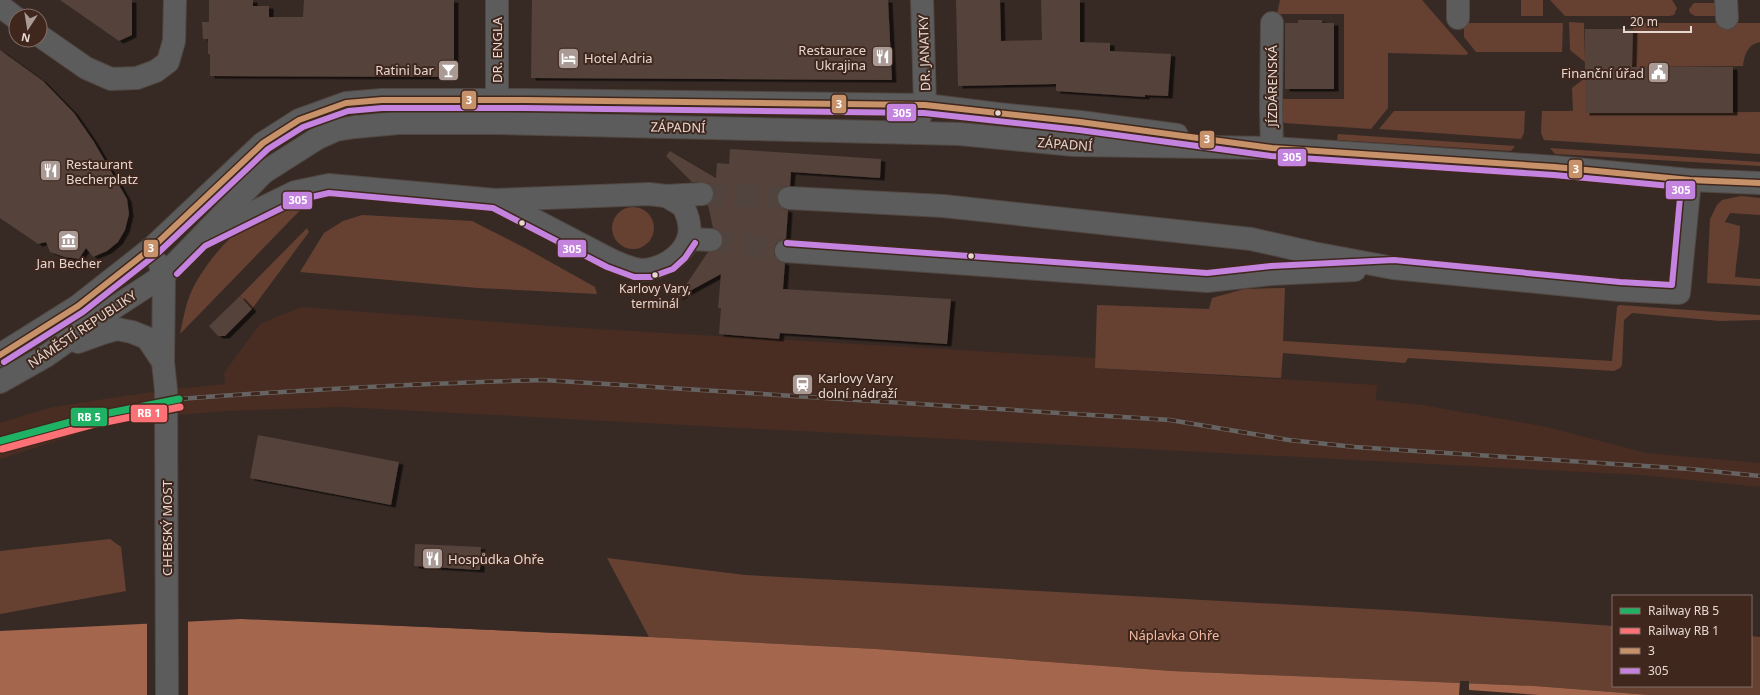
<svg xmlns="http://www.w3.org/2000/svg" width="1760" height="695" viewBox="0 0 1760 695" font-family="'Noto Sans',sans-serif">
<defs>
<filter id="shadow"><feDropShadow dx="4.5" dy="2.5" stdDeviation="0" flood-color="#0009"/></filter>
</defs>
<rect width="100%" height="100%" fill="#372a25"/>
<path fill="#492d22" d="M301,307L563,327L1095,358V368L1377,385L1376,400L1422,405L1547,427L1646,453L1760,463V487L1641,475L341,407L227,411L125,419L0,459V423L49,408L98,400L166,390L225,384L224,373L260,324Z"/>
<g fill="#664132">
<path d="M1280,0H1422L1468,53L1467,55L1388,53V108L1371,129L1284,123L1278,108L1277,99H1344V14H1277Z"/>
<rect x="1521" y="0" width="22" height="16"/>
<path d="M1550,0H1672L1677,8L1674,15L1669,16H1565Z"/>
<path d="M1694,3H1720V16H1695L1690,13L1689,9Z"/>
<path d="M1569,22L1584,23L1585,62L1570,50Z"/>
<path d="M1464,23H1563L1562,52H1476L1464,37Z"/>
<path d="M1633,23H1760V42C1748,44 1744,55 1743,66L1632,67Z"/>
<path d="M1585,78V113L1760,112V154L1544,140L1541,133L1542,111H1573L1572,88Z"/>
<path d="M1394,111H1525L1524,133L1521,139L1379,129Z"/>
<path d="M1338,134L1515,146L1511,151L1337,140Z"/>
<path d="M1550,148L1760,162V166L1555,154Z"/>
<path d="M1741,196L1760,198V215L1730,213L1725,222L1740,226C1740,243 1736,260 1735,277L1760,279V286L1707,283L1710,219L1717,205L1722,200Z"/>
<path d="M310,200L180,334C183,321 185,307 190,295C199,271 230,233 252,221C270,212 290,204 310,200Z"/>
<circle cx="633" cy="228" r="21"/>
<path d="M362,215L472,221L527,249L595,287L597,294L478,288L300,272L324,233L343,221Z"/>
<path d="M307,228L309,232L252,309L240,296Z"/>
<path d="M1285,288L1283,341L1612,361L1617,307L1619,305L1760,315V320L1720,321L1632,313L1624,320L1622,365L1620,368L1614,371L1408,358L1405,363L1283,353L1281,378L1095,368L1097,305L1209,309L1212,298L1244,289Z"/>
<path d="M110,539L121,547L126,591L0,614V551Z"/>
<path d="M607,558L745,575L1406,611L1613,626V686H1751V636L1760,637V695H1650L1535,686L1172,671L876,649L649,637Z"/>
</g>
<path fill="#a4664c" d="M241,619L649,637L876,649L1172,671L1535,686L1650,695H0V631Z"/>
<g fill="#372a25">
<path d="M188,620V695H147V622Z"/>
<path d="M384,623L560,631V633L384,625Z"/>
<path d="M1460,681H1469V690L1539,695H1459Z"/>
</g>
<g fill="#54423b" filter="url(#shadow)">
<path d="M60,0H132V35L119,41Z"/>
<path d="M209,0H253V6H269V17H303L304,0H454V70L447,77L210,76V54H208V39H203L202,22H209Z"/>
<path d="M532,0H888L892,80L531,78Z"/>
<path d="M956,0H1000L1001,41L1042,40L1041,0H1080V42L1110,43V51L1171,54L1168,96L1145,95V97L1056,91V84L958,86Z"/>
<path d="M1298,20H1322V23H1334V89H1285V23H1298Z"/>
<path d="M1585,29H1633L1632,67H1733V113H1585Z"/>
<path d="M0,50L43,81L74,113L94,142L127,199L129,214L125,230L118,242L107,251L93,257L86,248L79,259L65,257L50,252L46,242L38,244L0,218Z"/>
<path d="M730,149L881,159L880,178L791,172L790,186L783,187L779,191L777,197L778,204L783,209L788,210L786,239L780,240L776,244L774,250L775,257L779,261L785,263L783,289L951,299L947,344L780,333L779,339L719,334L721,308H718L721,274L677,298L708,252L717,251L722,246L723,240L722,234L718,230L713,228L708,205L713,199L714,193L712,187L707,183L692,182L666,156L670,151L716,178L717,163L729,164Z"/>
<path d="M240,296L252,309L225,336H218L209,326Z"/>
<path d="M258,435L399,462L391,505L250,478Z"/>
<path d="M415,544L481,547L480,570L414,566Z"/>
</g>
<g fill="none" stroke-linecap="round" stroke-linejoin="round">
<g stroke="#51443f" stroke-width="22" stroke-dasharray="22 11" stroke-linecap="butt">
<path d="M702,194L789,198"/>
<path d="M711,240L786,251"/>
</g>
<defs>
<g id="minor">
<path d="M1458,0V18"/>
<path d="M1726,0L1727,18"/>
<path d="M0,6L16,18"/>
<path d="M40,36L86,68L111,79L137,78L156,71L168,62L174,41L175,0"/>
<path d="M497,114V0"/>
<path d="M919,119L925,105L922,0"/>
<path d="M1272,148L1271,108L1272,23"/>
<path d="M789,198L943,206L1251,239L1313,253L1393,268L1619,290L1679,293L1690,180"/>
<path d="M496,200L611,260C621,264 630,269 641,270C660,270 682,257 688,239C692,228 688,216 683,206L666,196"/>
<path d="M211,233L295,192L329,185L495,200L649,194L666,196L702,194"/>
<path d="M688,239L711,240"/>
<path d="M786,251L1207,281L1271,274L1355,270"/>
<path d="M160,265L164,275L163,362L166,390L167,695"/>
<path d="M78,342L103,333L117,329L132,332L147,338L163,362"/>
<path d="M0,355L78,306L153,247L263,143L299,120L346,103L382,100H525L925,105L998,114L1080,122L1177,135"/>
<path d="M0,382L46,356L115,307L164,275L263,173L318,138L336,130L355,127L398,123H497L960,134L1074,145L1272,148L1393,156L1555,167L1690,180L1760,183"/>
</g>
</defs>
<use href="#minor" stroke="#514742" stroke-width="24"/>
<use href="#minor" stroke="#5b5c5b" stroke-width="22"/>
<defs>
<path id="rail" d="M179,399C301,390 422,383 543,380L1170,420L1289,440L1355,447L1690,469L1760,476"/>
</defs>
<use href="#rail" stroke="#666463" stroke-width="4.5"/>
<use href="#rail" stroke="#3f271d" stroke-width="3" stroke-dasharray="9" stroke-linecap="butt"/>
<defs>
<path id="bus-1" d="M0,355L78,306L153,247L263,143L299,120L346,103L382,100H525L925,105L1080,122L1272,148L1555,167L1690,180L1760,183"/>
<g id="bus-2">
<path d="M177,274L205,246L298,200L329,193L493,208L607,267L634,277H651L673,269L685,258L695,243"/>
<path d="M4,362L83,312L158,253L268,149L303,127L348,111L382,108H525L924,113L1079,130L1271,156L1554,175L1681,187L1672,285L1620,282L1394,260L1271,266L1207,273L787,243"/>
</g>
</defs>
<use href="#bus-1" stroke="#3f271d" stroke-width="9"/>
<use href="#bus-2" stroke="#3f271d" stroke-width="9"/>
<use href="#bus-1" stroke="#c7916a" stroke-width="6"/>
<use href="#bus-2" stroke="#c483df" stroke-width="6"/>
<defs>
<path id="rail-1" d="M0,441L89,417L179,399"/>
<path id="rail-2" d="M2,449L91,425L180,407"/>
</defs>
<use href="#rail-1" stroke="#3f271d" stroke-width="10"/>
<use href="#rail-2" stroke="#3f271d" stroke-width="10"/>
<use href="#rail-1" stroke="#20b264" stroke-width="7"/>
<use href="#rail-2" stroke="#fb7176" stroke-width="7"/>
</g>
<defs>
<symbol id="restaurant-square" viewBox="-11 -11 22 22"><rect x="-9" y="-9" width="18" height="18" rx="4" fill="#a99a95" stroke="#3f271d"/><path d="M-5-6h1v4h1v-4h1v4h1v-4h1v5L-1.5 .5V6h-2V.5L-5-1ZM5-6V6H3V1.5H1.5Q1.5-4 5-6Z" fill="#fff"/></symbol>
<symbol id="hotel-square" viewBox="-11 -11 22 22"><rect x="-9" y="-9" width="18" height="18" rx="4" fill="#a99a95" stroke="#3f271d"/><path d="M-6-4.5h1.5V1H6V5H4.5V3h-9V5H-6ZM-4 0a1.8 1.8 0 1 1 3.6 0ZM.5 0V-2.5h3Q6-2.5 6 0Z" fill="#fff"/></symbol>
<symbol id="bar-square" viewBox="-11 -11 22 22"><rect x="-9" y="-9" width="18" height="18" rx="4" fill="#a99a95" stroke="#3f271d"/><path d="M-6-5H6L.8 .8V4.5H3.5V6h-7V4.5H-.8V.8Z" fill="#fff"/></symbol>
<symbol id="civic-square" viewBox="-11 -11 22 22"><rect x="-9" y="-9" width="18" height="18" rx="4" fill="#a99a95" stroke="#3f271d"/><path d="M-.6-6.5H3V-4.5H.6V-3L4-1V1h2V6H-6V1h2V-1L-.6-3ZM-1.2 2.5V6h2.4V2.5Z" fill="#fff"/></symbol>
<symbol id="museum-square" viewBox="-11 -11 22 22"><rect x="-9" y="-9" width="18" height="18" rx="4" fill="#a99a95" stroke="#3f271d"/><path d="M0-6L6-3V-2H-6V-3ZM-5-1h2V3h-2ZM-1-1h2V3h-2ZM3-1h2V3H3ZM-6 4H6V6H-6Z" fill="#fff"/></symbol>
<symbol id="station-square" viewBox="-11 -11 22 22"><rect x="-9" y="-9" width="18" height="18" rx="4" fill="#a99a95" stroke="#3f271d"/><path d="M-3-6H3Q5-6 5-4V2Q5 4 3 4L4.5 6H3L1.5 4h-3L-3 6H-4.5L-3 4Q-5 4-5 2V-4Q-5-6-3-6ZM-3.5-4v3h7v-3ZM-3.5 1v1.5H-2V1ZM2 1v1.5H3.5V1Z" fill="#fff"/></symbol>
</defs>
<g fill-rule="evenodd">
<use href="#restaurant-square" x="870" y="44" width="25" height="25"/>
<use href="#hotel-square" x="556" y="46" width="25" height="25"/>
<use href="#bar-square" x="436" y="58" width="25" height="25"/>
<use href="#civic-square" x="1646" y="60" width="25" height="25"/>
<use href="#restaurant-square" x="38" y="158" width="25" height="25"/>
<use href="#museum-square" x="56" y="228" width="25" height="25"/>
<use href="#station-square" x="790" y="372" width="25" height="25"/>
<use href="#restaurant-square" x="420" y="546" width="25" height="25"/>
</g>
<g fill="#e7d7d1" stroke="#3f271d" stroke-width="1.5">
<circle cx="998" cy="113" r="3.5"/>
<circle cx="522" cy="223" r="3.5"/>
<circle cx="971" cy="256" r="3.5"/>
<circle cx="655" cy="275" r="3.5"/>
</g>
<g text-anchor="middle" stroke-width="4" stroke-linejoin="round" paint-order="stroke">
<g font-size="12" fill="#e7d7d1" stroke="#3f271d">
<text x="655" y="293">Karlovy Vary,<tspan x="655" dy="15">terminál</tspan></text>
</g>
<g font-size="13" fill="#e7d7d1" stroke="#3f271d">
<text transform="translate(497 50) rotate(-90)" y="5">DR. ENGLA</text>
<text transform="translate(924 53) rotate(-92)" y="5">DR. JANATKY</text>
<text transform="translate(1272 86) rotate(-90)" y="5">JÍZDÁRENSKÁ</text>
<text transform="translate(678 127) rotate(1)" y="5">ZÁPADNÍ</text>
<text transform="translate(1065 144) rotate(4)" y="5">ZÁPADNÍ</text>
<text transform="translate(82 329) rotate(-34)" y="5">NÁMĚSTÍ REPUBLIKY</text>
<text transform="translate(167 528) rotate(-90)" y="5">CHEBSKÝ MOST</text>
</g>
<g font-size="13" fill="#e7d7d1" stroke="#3f271d" text-anchor="start">
<text x="866" y="55" text-anchor="end">Restaurace<tspan x="866" dy="15">Ukrajina</tspan></text>
<text x="584" y="63">Hotel Adria</text>
<text x="434" y="75" text-anchor="end">Ratini bar</text>
<text x="1644" y="78" text-anchor="end">Finanční úřad</text>
<text x="66" y="169">Restaurant<tspan x="66" dy="15">Becherplatz</tspan></text>
<text x="69" y="268" text-anchor="middle">Jan Becher</text>
<text x="818" y="383">Karlovy Vary<tspan x="818" dy="15">dolní nádraží</tspan></text>
<text x="448" y="564">Hospůdka Ohře</text>
</g>
<g font-size="13" fill="#f3b9a1" stroke="#3f271d">
<text x="1174" y="640">Náplavka Ohře</text>
</g>
</g>
<g stroke="#3f271d" stroke-width="1.5">
<rect x="461" y="90" width="16" height="20" rx="4" fill="#c7916a"/>
<rect x="831" y="94" width="16" height="20" rx="4" fill="#c7916a"/>
<rect x="886" y="103" width="31" height="19" rx="4" fill="#c483df"/>
<rect x="1199" y="130" width="16" height="19" rx="4" fill="#c7916a"/>
<rect x="1277" y="148" width="30" height="19" rx="4" fill="#c483df"/>
<rect x="1568" y="159" width="15" height="20" rx="4" fill="#c7916a"/>
<rect x="1665" y="180" width="31" height="20" rx="4" fill="#c483df"/>
<rect x="282" y="191" width="31" height="19" rx="4" fill="#c483df"/>
<rect x="143" y="239" width="16" height="19" rx="4" fill="#c7916a"/>
<rect x="557" y="239" width="30" height="19" rx="4" fill="#c483df"/>
<rect x="130" y="404" width="38" height="19" rx="4" fill="#fb7176"/>
<rect x="70" y="407" width="38" height="20" rx="4" fill="#20b264"/>
</g>
<g font-size="11" text-anchor="middle" font-weight="bold" fill="#fff">
<text x="469" y="104">3</text>
<text x="839" y="108">3</text>
<text x="902" y="117">305</text>
<text x="1207" y="143">3</text>
<text x="1292" y="161">305</text>
<text x="1576" y="173">3</text>
<text x="1681" y="194">305</text>
<text x="298" y="204">305</text>
<text x="151" y="252">3</text>
<text x="572" y="253">305</text>
<text x="149" y="417">RB 1</text>
<text x="89" y="421">RB 5</text>
</g>
<rect x="1612" y="595" width="140" height="92" fill="#3f271d" stroke="#826d65"/>
<rect x="1620" y="608" width="20" height="6" fill="#20b264" stroke="#826d65"/>
<text x="1648" y="615" font-size="12" fill="#e7d7d1">Railway RB 5</text>
<rect x="1620" y="628" width="20" height="6" fill="#fb7176" stroke="#826d65"/>
<text x="1648" y="635" font-size="12" fill="#e7d7d1">Railway RB 1</text>
<rect x="1620" y="648" width="20" height="6" fill="#c7916a" stroke="#826d65"/>
<text x="1648" y="655" font-size="12" fill="#e7d7d1">3</text>
<rect x="1620" y="668" width="20" height="6" fill="#c483df" stroke="#826d65"/>
<text x="1648" y="675" font-size="12" fill="#e7d7d1">305</text>
<g transform="translate(28 28) rotate(192)"><circle r="19" fill="#3f271d" stroke="#826d65"/>
<path d="M0-3L7 15L0 10L-7 15Z" fill="#a99a95"/>
<text y="-6" font-size="11" font-weight="bold" text-anchor="middle" fill="#e7d7d1">N</text>
</g>
<path d="M1624 26v6h67v-6" fill="none" stroke="#e7d7d1" stroke-width="2"/>
<text x="1630" y="26" font-size="12" fill="#e7d7d1" stroke="#3f271d" stroke-width="3" paint-order="stroke">20 m</text>
</svg>
